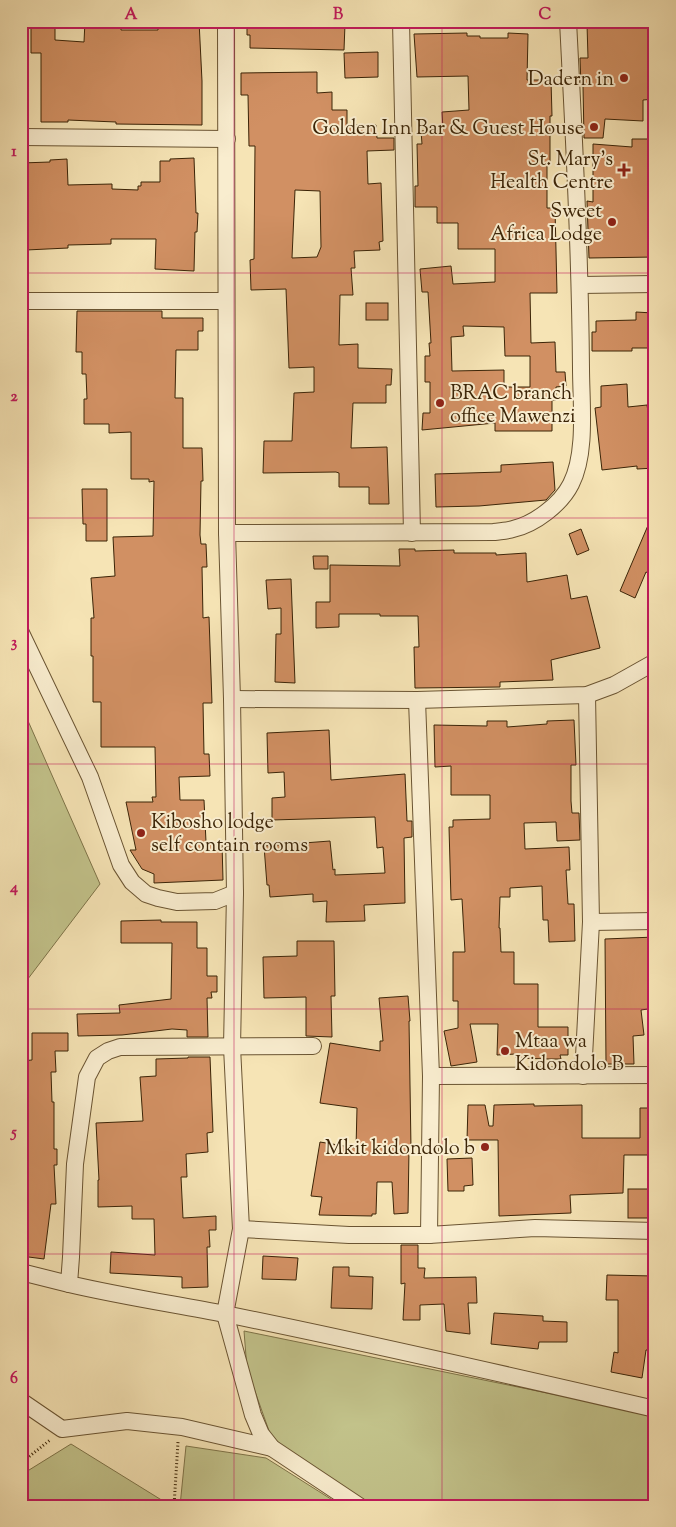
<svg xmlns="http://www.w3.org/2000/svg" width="676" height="1527" viewBox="0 0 676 1527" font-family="'Sorts Mill Goudy',serif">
<rect width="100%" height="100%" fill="#f6e4b5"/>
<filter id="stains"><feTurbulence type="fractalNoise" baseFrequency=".004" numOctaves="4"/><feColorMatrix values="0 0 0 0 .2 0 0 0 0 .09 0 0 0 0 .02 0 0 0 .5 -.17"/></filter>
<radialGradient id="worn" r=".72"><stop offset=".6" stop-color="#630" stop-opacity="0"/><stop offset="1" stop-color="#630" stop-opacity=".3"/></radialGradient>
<g fill="#c2c28a" stroke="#7e7348">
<path d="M21,705L100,884L21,988Z"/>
<path d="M244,1331L655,1415V1506H372L273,1442L247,1369Z"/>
<path d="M71,1444L168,1504V1506H21V1475Z"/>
<path d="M186,1446L266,1458L342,1506H180Z"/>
</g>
<g fill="#d19063" stroke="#3b2407" fill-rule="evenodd">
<path d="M31,21H55V40L84,42L85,21H121V30H158V21H199L202,81V125L116,124V122L68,120V122H41V53H31Z"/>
<path d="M306,21H332V24H345L344,50L250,48V35H247V22Z"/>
<path d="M618,21H655V99L643,100V121L605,119L603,138H584L583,86H581L580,58H588L587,24L618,23Z"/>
<path d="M467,33V36H480V38H508V33L528,34L527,80H551L552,116H550V165H547V208H555L557,293H530L531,343L555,342L556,372H565L566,386L556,387V400H552V431H495V423L422,430L423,413H430V382H425V356H430L429,343H431L428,292H422L420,269L451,266L453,284L495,282V249H458V223H437V207H415V186H418L417,144H422L421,131L443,130L442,112L469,110L468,76L417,77L414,34ZM463,326L504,327L505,356H530V387H504V370L452,371L451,337L464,336Z"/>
<path d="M378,52V77L345,78L344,53Z"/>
<path d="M317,72V93L332,92V110H347V125H376L377,138H394V150L367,151L368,184L381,183L383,241L379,242L380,250L354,251L355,268H351L353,295H340L339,345L358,344V368L392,369L391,385H386V403H353L351,448L387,447L389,504H369V487H339V473L336,472L263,473L264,441H292L294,393L314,392V367L289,368L286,289L251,290L250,260L254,259L255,146H249L248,95H241V73ZM295,190L320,191L321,247L317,257L292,258Z"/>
<path d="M632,139H648V151H655V257L589,258L587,201L593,202V144L632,147Z"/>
<path d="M194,158L196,213H198L197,232H195L194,271L155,269L156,239H111V244L68,245V248L26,250V237H21V163L50,162V160L67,159L68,185L112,184V189L138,190V186H141V182H160V161H170V159Z"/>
<rect x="366" y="303" width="22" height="17"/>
<path d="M77,311H162V318H203V331H198V350H176L175,398H183V448H202L203,481H201L200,535L201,544H206L207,567H202L203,618L209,617L212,703H203L204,754H209L210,776L179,777L180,800H204L206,842L207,844L222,843L223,880L154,883V874L142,869L130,850H136L126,802H153L152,797H156L155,747H101V702H93V656H91V618H94L91,578L115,576L113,537L153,536L154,481L149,482V479H131V432L109,433V424H84V399H87L86,374H82V352H76Z"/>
<path d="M636,312L653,313L652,348H632V351H592V332H596V321L636,320Z"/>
<path d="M627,384L628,407L647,405L650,425L655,426V468L637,469V466L602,470L595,408L601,407V386Z"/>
<path d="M553,462L555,490L546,500L479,506L436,507L435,474L501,472V465Z"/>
<path d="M82,489H107V541H86V524H83Z"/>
<path d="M655,509V576L646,572L635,598L620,591Z"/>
<path d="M581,529L589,550L577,555L569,534Z"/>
<path d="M399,549H415V551L454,550V553H496V555L526,553L527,582L567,575L571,599L587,596L600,648L551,660L553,680L500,682V687L415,688L414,647H419L418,616H380V614H339V627L316,628V602H330V565L400,566Z"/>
<path d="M313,556H328V569H314Z"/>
<path d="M291,579L295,683L275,682L276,634H281V608L268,609L266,580Z"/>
<path d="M574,720L576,765H571V801L572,813H579L580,840L557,841L556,822L524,823L525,849L569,847L570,870H566L568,904H574L575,941L549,942L548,920H543L542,886L510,888V897H500L499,928H500L501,952H514V984H538V1027H568V1055H560L561,1059H549L516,1058V1054L497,1055L498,1024H470L477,1062L451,1066L444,1031L458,1028V1001H453V952H465L462,899L451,900L449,827H453V820L490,819V795H451V766L435,767L434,725L487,726V721H507V727L547,724V721Z"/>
<path d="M329,730L331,780L405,774L407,821H412V837L404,838L405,903L364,905L365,921L326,922L327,901L313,902V894L270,897L269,885H267L264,846L330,841L333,870L335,869V875L385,873L383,847L377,848L375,817L272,820V798L285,797L284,772L268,773L267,733Z"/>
<path d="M161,920V922H197V948H207V976H217V992H211L212,998H207L208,1037H187V1030L172,1029L122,1035L78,1036L77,1014L120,1013L119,1005L171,999L172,943H121V921Z"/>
<path d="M655,937V966H650L651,985V996H648V1009L641,1010L644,1035L633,1036L634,1064H606L605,939Z"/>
<path d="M297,941H334L335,996H331L332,1037L306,1036V997L264,998L263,957L297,956Z"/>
<path d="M408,996L410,1021H409L411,1149H409L408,1213L394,1214L392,1182H377L376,1214H372V1216L319,1215L322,1197L311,1196L320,1142L356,1148L357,1108L320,1103L330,1043L380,1051V1041H383L379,998Z"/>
<path d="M32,1033H68V1051H55L56,1072H51L52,1102H54V1149H57V1165H54L56,1204H51L44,1259L21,1256V1061L32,1060Z"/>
<path d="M188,1057H210L213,1132L207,1133L208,1152L186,1154L187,1177H181L183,1218L216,1216V1230H209L210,1247H207L208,1287L182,1288V1277L110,1273L111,1252L155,1255L154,1219H132V1206L98,1207V1180H99L96,1123L143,1121L140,1077L156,1076V1059L188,1058Z"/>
<path d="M534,1104V1106L582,1105V1138H640V1108H655V1155H624L623,1193L570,1195L571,1213L499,1216L498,1140H467L468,1105H485L489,1126H493L494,1105Z"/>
<path d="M472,1158L473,1185L464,1186V1191H448L447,1159Z"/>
<rect x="628" y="1189" width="27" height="29"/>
<path d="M401,1245H418V1268H425L424,1278L476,1277L477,1303H468L470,1334L446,1331L444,1304L420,1305V1320H403L405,1283L401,1284Z"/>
<path d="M263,1256L298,1258L296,1280L262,1279Z"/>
<path d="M333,1267H349V1276L373,1277L372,1309L331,1308Z"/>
<path d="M607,1275L654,1276L653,1301H651L650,1350H646L642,1378L611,1372L614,1352L618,1353V1300H606Z"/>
<path d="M494,1313L543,1316V1321L567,1322V1342H539L538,1349L491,1344Z"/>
</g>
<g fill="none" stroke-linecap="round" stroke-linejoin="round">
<defs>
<g id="minor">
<path d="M226,21L227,533L232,699L235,893L232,1047L241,1229L225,1314L253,1415L261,1434L272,1448L359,1506"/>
<path d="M401,21L412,533"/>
<path d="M21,137L227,139"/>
<path d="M580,285L655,284"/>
<path d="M21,301H226"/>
<path d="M227,533L494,532C500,531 507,531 513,529C535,524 561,504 571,484C587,453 581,403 581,368C580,253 574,137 568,21"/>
<path d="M21,633L90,777L121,865L132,882L146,894L158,898L177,902L215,901L235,893"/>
<path d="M232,699L417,700L587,695L614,685L655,662"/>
<path d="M417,700L431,1076L655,1075"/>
<path d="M591,922L655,921"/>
<path d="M313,1046L120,1047L108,1051L97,1058L87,1077L75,1164L71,1257L69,1284C120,1296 173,1304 225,1314C369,1343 512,1376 655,1409"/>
<path d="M583,1076L591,922L587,695"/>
<path d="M241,1229L349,1235H429L535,1228L655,1231"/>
<path d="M429,1235L431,1076"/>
<path d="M21,1272L69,1284"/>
<path d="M21,1401L62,1429L127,1421L182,1427L272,1448"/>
</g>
</defs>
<use href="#minor" stroke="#6a5432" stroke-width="18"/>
<g stroke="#3b2407" stroke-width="3" stroke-dasharray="1 2.5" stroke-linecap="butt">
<path d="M21,1463L50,1440"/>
<path d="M174,1506L178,1442"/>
</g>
<use href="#minor" stroke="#f9edcf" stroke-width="16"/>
</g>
<path fill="none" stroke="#c2185b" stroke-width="1" stroke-opacity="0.55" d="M234,21V1506M442,21V1506M21,273H655M21,518H655M21,764H655M21,1009H655M21,1254H655"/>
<g fill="#8f2418" stroke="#f9edcf" stroke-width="2">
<circle cx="624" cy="78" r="5"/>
<circle cx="594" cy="127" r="5"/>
<path d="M621.5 162.5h5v5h5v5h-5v5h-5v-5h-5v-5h5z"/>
<circle cx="612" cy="222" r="5"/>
<circle cx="440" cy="403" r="5"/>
<circle cx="141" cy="833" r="5"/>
<circle cx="505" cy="1051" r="5"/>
<circle cx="485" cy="1147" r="5"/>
</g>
<g text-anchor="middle" stroke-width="4" stroke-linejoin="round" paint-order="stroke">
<g font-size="20" fill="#3b2407" stroke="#f9edcf" text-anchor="end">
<text x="614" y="85">Dadern in</text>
<text x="584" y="134">Golden Inn Bar &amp; Guest House</text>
<text x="613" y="165">St. Mary's<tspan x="613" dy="23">Health Centre</tspan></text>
<text x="602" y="217">Sweet<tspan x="602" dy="23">Africa Lodge</tspan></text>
<text x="450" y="399" text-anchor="start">BRAC branch<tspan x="450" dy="23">office Mawenzi</tspan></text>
<text x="151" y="828" text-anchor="start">Kibosho lodge<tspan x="151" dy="23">self contain rooms</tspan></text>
<text x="515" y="1047" text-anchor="start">Mtaa wa<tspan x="515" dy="23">Kidondolo B</tspan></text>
<text x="475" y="1154">Mkit kidondolo b</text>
</g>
</g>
<rect width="676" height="1527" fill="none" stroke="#f6e4b5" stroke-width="55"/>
<rect x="28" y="28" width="620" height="1472" fill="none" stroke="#c2185b" stroke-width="2"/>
<g font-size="16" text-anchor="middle" font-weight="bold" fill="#c2185b">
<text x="131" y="19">A</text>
<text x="338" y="19">B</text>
<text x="545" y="19">C</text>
<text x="14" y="156">1</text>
<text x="14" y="401">2</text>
<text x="14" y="647">3</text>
<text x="14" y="892">4</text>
<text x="14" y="1137">5</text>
<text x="14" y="1383">6</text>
</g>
<rect width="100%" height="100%" filter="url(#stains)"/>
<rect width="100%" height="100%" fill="url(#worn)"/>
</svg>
